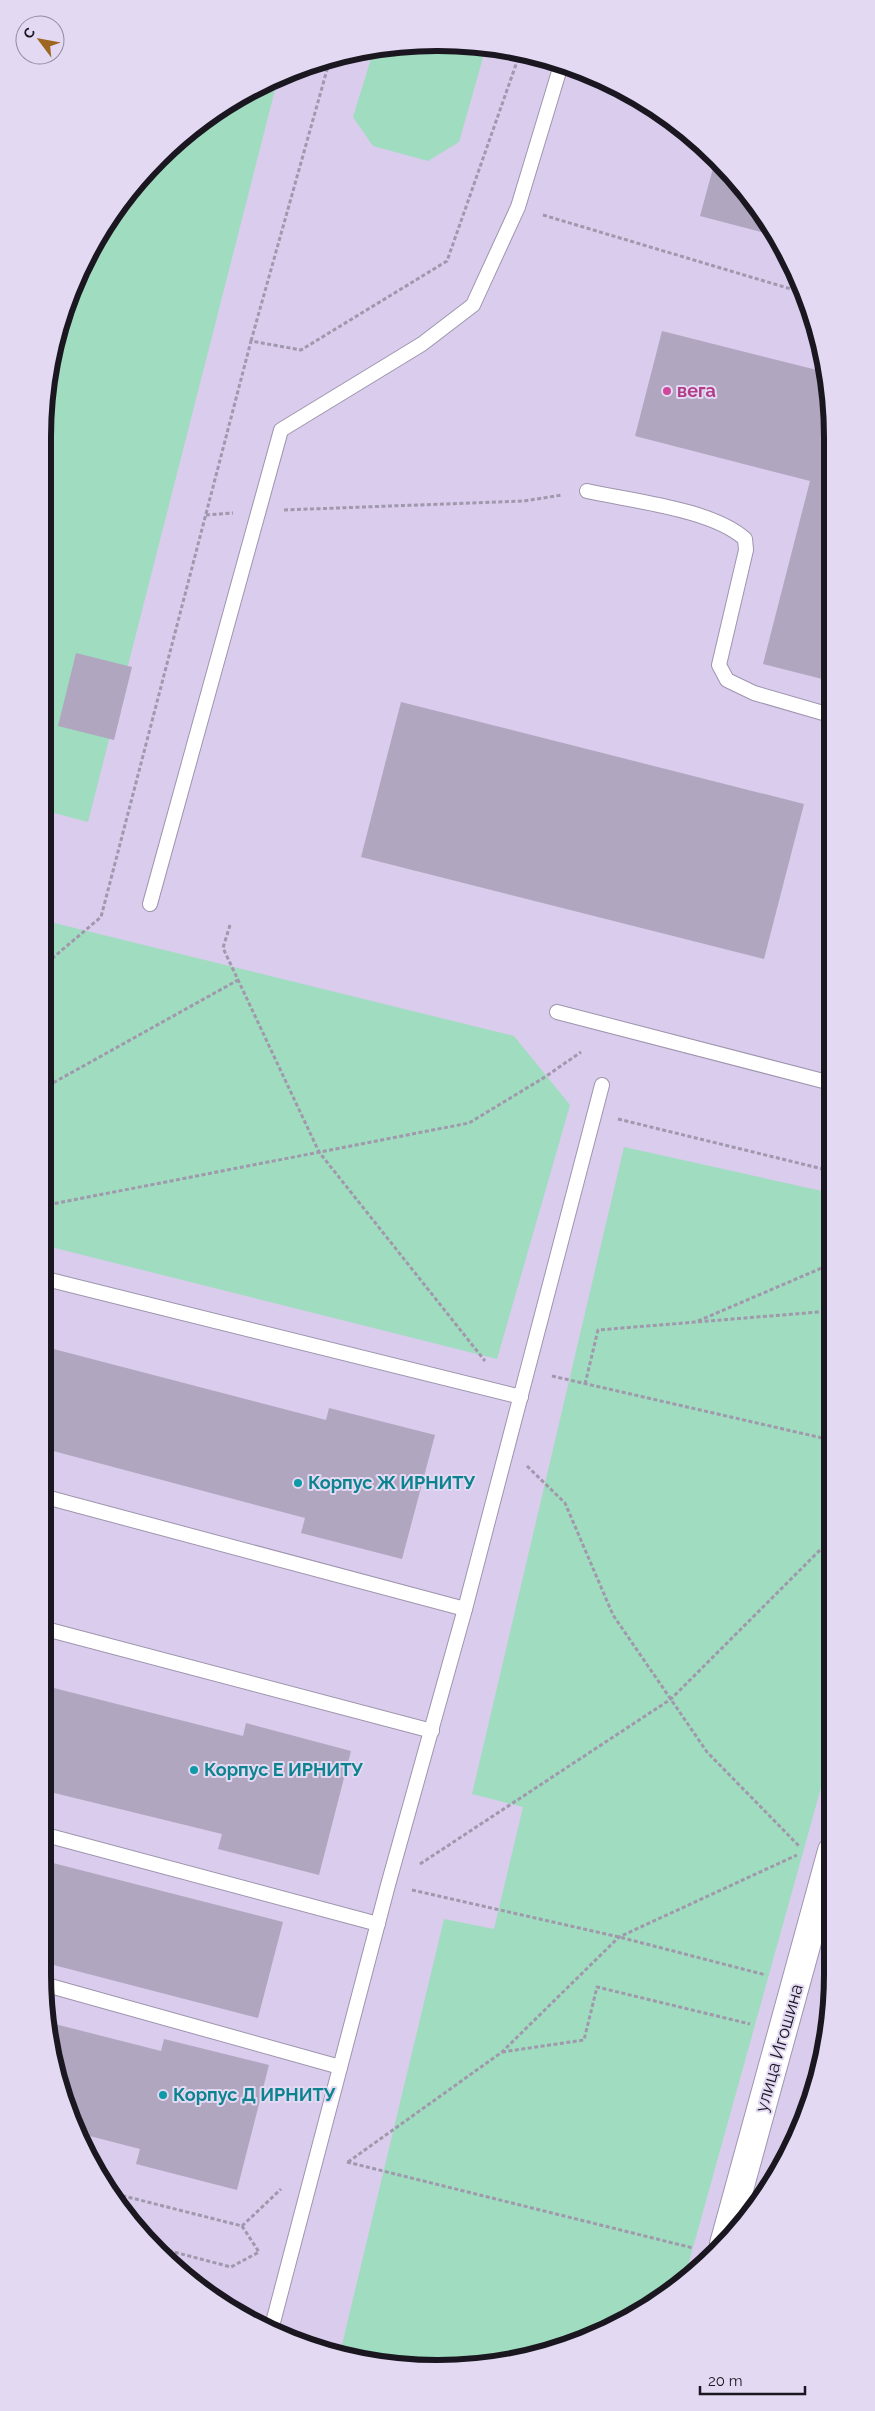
<svg xmlns="http://www.w3.org/2000/svg" width="875" height="2411" viewBox="0 0 875 2411" font-family="Raleway,sans-serif">
<rect width="100%" height="100%" fill="#e3d9f3"/>
<path fill="#d9cced" d="M463,43L539,56L635,96L734,177L792,263L829,386L832,1973L819,2075L766,2193L717,2253L657,2302L539,2355L464,2368L400,2366L263,2328L197,2287L141,2234L72,2124L50,2050L42,1973V438L56,336L83,263L124,197L177,141L240,96L310,64L386,46Z"/>
<g fill="#a0dcbf">
<path d="M463,43L486,47L459,142L428,161L373,146L353,117L374,49L386,46Z"/>
<path d="M278,78L88,822L43,810L42,438L56,336L83,263L124,197L177,141L240,96Z"/>
<path d="M42,920L514,1036L570,1105L497,1359L43,1245Z"/>
<path d="M624,1147L831,1193L832,1748L684,2280L657,2302L539,2355L464,2368L403,2366L341,2349L444,1919L494,1929L523,1807L472,1794Z"/>
</g>
<g fill="#b0a6bf">
<path d="M715,161L734,177L773,235L700,216Z"/>
<path d="M662,331L825,372L829,386L830,681L763,664L810,481L635,436Z"/>
<path d="M76,653L132,667L114,740L58,726Z"/>
<path d="M401,702L804,804L764,959L361,857Z"/>
<path d="M42,1346L326,1420L329,1408L435,1435L402,1559L301,1533L305,1518L42,1448Z"/>
<path d="M42,1685L243,1736L246,1723L351,1751L319,1875L218,1849L222,1834L42,1790Z"/>
<path d="M49,1862L283,1922L258,2018L42,1962V1886Z"/>
<path d="M47,2022L161,2051L164,2039L269,2065L237,2190L136,2164L140,2149L78,2133L72,2124L50,2050Z"/>
</g>
<g fill="none" stroke-linecap="round" stroke-linejoin="round">
<defs>
<g id="service">
<path d="M587,491C631,501 712,509 745,539L746,550L719,665L727,680L754,693L830,715"/>
<path d="M150,904L281,430L422,344L473,305L518,207L561,65"/>
<path d="M557,1012L831,1083"/>
<path d="M42,1278L521,1397"/>
<path d="M42,1496L465,1609"/>
<path d="M42,1628L432,1731"/>
<path d="M42,1834L378,1924"/>
<path d="M43,1984L340,2067"/>
<path d="M271,2330L388,1885L465,1609L602,1085"/>
</g>
<path id="minor" d="M724,2244L832,1851"/>
</defs>
<use href="#service" stroke="#9f95ae" stroke-width="16"/>
<use href="#minor" stroke="#9f95ae" stroke-width="30"/>
<g stroke="#a098ac" stroke-width="3" stroke-dasharray="4 2.5" stroke-linecap="butt">
<path d="M543,215L801,292"/>
<path d="M251,341L330,59"/>
<path d="M284,510L524,501L562,495"/>
<path d="M206,515L233,513"/>
<path d="M230,925L223,948L319,1152L485,1361"/>
<path d="M42,967L101,917L251,341L301,350L447,261L520,53"/>
<path d="M42,1089L238,980"/>
<path d="M618,1119L831,1171"/>
<path d="M42,1206L469,1123L545,1077L581,1052"/>
<path d="M698,1321L831,1264"/>
<path d="M552,1376L831,1440"/>
<path d="M585,1384L598,1330L831,1311"/>
<path d="M527,1466L565,1503L613,1615L707,1752L800,1847"/>
<path d="M420,1864L671,1699L832,1538"/>
<path d="M412,1890L619,1937L766,1975"/>
<path d="M502,2052L584,2040L597,1987L750,2024"/>
<path d="M347,2162L693,2248"/>
<path d="M348,2162L502,2052L619,1937L797,1855"/>
<path d="M116,2194L242,2226L259,2252L231,2267L155,2247"/>
<path d="M242,2226L281,2189"/>
</g>
<use href="#service" stroke="#fff" stroke-width="14"/>
<use href="#minor" stroke="#fff" stroke-width="28"/>
</g>
<circle fill="#d1479c" stroke="#e3d9f3" stroke-width="2" cx="667" cy="391" r="5"/>
<g fill="#0f9aa8" stroke="#e3d9f3" stroke-width="2">
<circle cx="298" cy="1483" r="5"/>
<circle cx="194" cy="1770" r="5"/>
<circle cx="163" cy="2095" r="5"/>
</g>
<g text-anchor="middle" stroke-width="4" stroke-linejoin="round" paint-order="stroke">
<g font-size="18" font-weight="bold" fill="#b23c85" stroke="#e3d9f3" text-anchor="start">
<text x="677" y="397">вега</text>
</g>
<g font-size="18" font-weight="bold" fill="#0d838f" stroke="#e3d9f3" text-anchor="start">
<text x="308" y="1489">Корпус Ж ИРНИТУ</text>
<text x="204" y="1776">Корпус Е ИРНИТУ</text>
<text x="173" y="2101">Корпус Д ИРНИТУ</text>
</g>
<g font-size="18" fill="#1a1720" stroke="#e3d9f3">
<text transform="translate(779 2048) rotate(-74)" y="6">улица Игошина</text>
</g>
</g>
<path d="M0 0H875V2411H0ZM437 51H438A386 386 0 0 1 824 437V1974A386 386 0 0 1 438 2360H437A386 386 0 0 1 51 1974V437A386 386 0 0 1 437 51Z" fill="#e3d9f3" fill-rule="evenodd"/>
<path fill="none" stroke="#1a1720" stroke-width="6" d="M437 51H438A386 386 0 0 1 824 437V1974A386 386 0 0 1 438 2360H437A386 386 0 0 1 51 1974V437A386 386 0 0 1 437 51Z"/>
<g transform="translate(40 40) rotate(302)"><circle r="24" fill="#e3d9f3" stroke="#938b9f"/>
<path d="M0-4L9 19L0 12L-9 19Z" fill="#9d6621"/>
<text y="-8" font-size="14" font-weight="bold" text-anchor="middle" fill="#1a1720">С</text>
</g>
<path d="M700 2386v8h105v-8" fill="none" stroke="#1a1720" stroke-width="2.5"/>
<text x="708" y="2386" font-size="15" fill="#1a1720" stroke="#e3d9f3" stroke-width="4" paint-order="stroke">20 m</text>
</svg>
